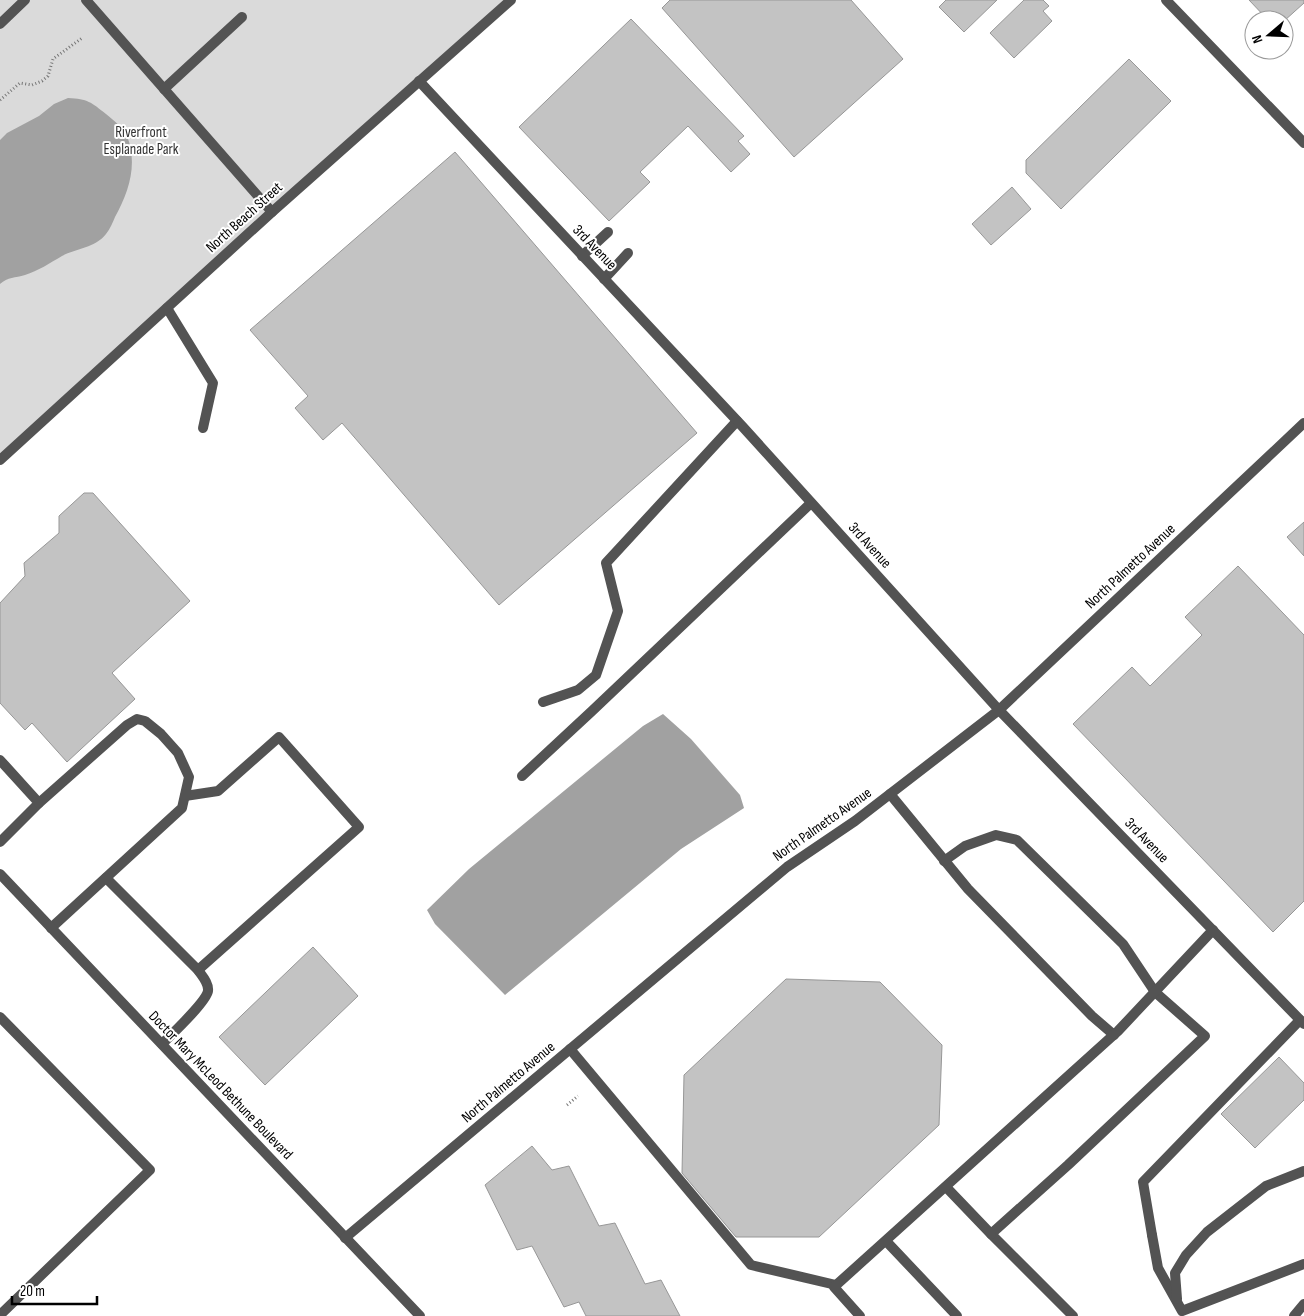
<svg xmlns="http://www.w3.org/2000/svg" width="1304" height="1316" viewBox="0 0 1304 1316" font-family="'Sofia Sans Condensed',sans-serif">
<rect width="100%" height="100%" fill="#fff"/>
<path fill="#dadada" d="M0,0H511L0,460Z"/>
<g fill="#a1a1a1">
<path d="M68,98C88,99 91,102 106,114C113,120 123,127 127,136C138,164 129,192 115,217C113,222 110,229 106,234C95,248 77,248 62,256C50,263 38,271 25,275C15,278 8,277 0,284V140L7,133L39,116L54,104Z"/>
<path d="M663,714L691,739L740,795L744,808L681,849L505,995L435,924L427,910L469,869L643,726Z"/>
</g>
<g fill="#c3c3c3" stroke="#979797">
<path d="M670,0H851L903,59L794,157L662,8Z"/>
<path d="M946,0H997L964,32L939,7Z"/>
<path d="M1024,0H1043L1049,6L1043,11L1052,21L1014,58L990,33Z"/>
<path d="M1249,0H1304V3L1284,21L1268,20Z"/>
<path d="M631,19L744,136L738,141L750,154L731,172L688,126L640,172L650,182L609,221L519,127Z"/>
<path d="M1129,59L1171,101L1061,209L1026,173V160Z"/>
<path d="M455,152L697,433L499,605L342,423L323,440L295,408L308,396L250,330Z"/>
<path d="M1012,187L1031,209L991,245L972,224Z"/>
<path d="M84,493H93L190,601L112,673L135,699L67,762L32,723L25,730L0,703V603L25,576L24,563L59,533V516Z"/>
<path d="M1304,522V556L1287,537Z"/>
<path d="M1238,566L1304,635V901L1273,932L1073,724L1132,667L1150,686L1202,635L1185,617Z"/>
<path d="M313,947L358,996L265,1085L219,1037Z"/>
<path d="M786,979L880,982L942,1045L939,1125L819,1237H736L682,1173L684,1075Z"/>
<path d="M1279,1057L1304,1083V1100L1255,1148L1221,1114Z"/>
<path d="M532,1146L552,1170L569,1166L599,1226L615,1223L645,1284L661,1280L680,1316H586L579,1302L564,1307L532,1246L517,1250L485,1185Z"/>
</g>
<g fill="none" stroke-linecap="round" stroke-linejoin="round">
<g stroke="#757575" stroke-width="3" stroke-dasharray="1 2.5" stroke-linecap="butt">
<path d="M0,100L20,83L32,85L42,81L48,76L53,59L82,38"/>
<path d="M567,1105L578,1096"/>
</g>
<g stroke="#535353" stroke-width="10">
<path d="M86,0L272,212"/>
<path d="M0,24L25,0"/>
<path d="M164,89L242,17"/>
<path d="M582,256L608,232"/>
<path d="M604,279L628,253"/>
<path d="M167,308L213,383L203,428"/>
<path d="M543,702L578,690L596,675L618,611L606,563L737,421"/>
<path d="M0,760L39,803L0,842"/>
<path d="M522,776L592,711L811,503"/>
<path d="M890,794L968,889L1092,1016L1114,1035"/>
<path d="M185,796L218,791L279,737L359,827L198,970"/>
<path d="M39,803L127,725L137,719L145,721L161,734L178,753L189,777L182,808L51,928"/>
<path d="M944,861L965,846L996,835L1017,840L1123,944L1155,992L1205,1036L1068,1165L991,1234L1073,1316"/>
<path d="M106,878L198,970C202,976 209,983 208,991C206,1002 172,1034 162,1044"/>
<path d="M0,1017L150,1170L0,1315"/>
<path d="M570,1049L751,1265L836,1285"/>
<path d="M946,1187L991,1234"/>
<path d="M1152,1235L1143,1182L1300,1020"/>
<path d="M886,1241L957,1316"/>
<path d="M860,1316L834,1287L1118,1031L1213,930"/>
</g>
<g stroke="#535353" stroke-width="10">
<path d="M419,81L742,426L999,710L1304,1024"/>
<path d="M1152,1235L1158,1268L1182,1311L1304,1264"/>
<path d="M1177,1299L1175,1273L1186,1255L1207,1232L1266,1186L1304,1171"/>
<path d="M1294,1316L1304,1304"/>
</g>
<g stroke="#535353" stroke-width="10">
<path d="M1166,0L1304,143"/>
<path d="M0,460L272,212L511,0"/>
<path d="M0,874L420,1316"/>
<path d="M345,1238L787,867L855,821L999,710L1304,423"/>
</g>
</g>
<g text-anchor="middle" stroke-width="4" stroke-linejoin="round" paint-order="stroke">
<g font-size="15" fill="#313131" stroke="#fff">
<text x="141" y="137">Riverfront<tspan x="141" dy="17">Esplanade Park</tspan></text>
</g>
<g font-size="15" fill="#000" stroke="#fff">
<text transform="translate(244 217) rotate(-42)" y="5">North Beach Street</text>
<text transform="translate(595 247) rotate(46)" y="5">3rd Avenue</text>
<text transform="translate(870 545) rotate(48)" y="5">3rd Avenue</text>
<text transform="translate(1130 566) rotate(-43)" y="5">North Palmetto Avenue</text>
<text transform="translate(822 824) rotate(-35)" y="5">North Palmetto Avenue</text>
<text transform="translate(1147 840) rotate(46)" y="5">3rd Avenue</text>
<text transform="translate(508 1082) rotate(-40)" y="5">North Palmetto Avenue</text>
<text transform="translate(221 1085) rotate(46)" y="5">Doctor Mary McLeod Bethune Boulevard</text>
</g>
</g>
<g transform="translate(1269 35) rotate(251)"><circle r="24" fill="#ffffff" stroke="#999999"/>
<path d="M0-4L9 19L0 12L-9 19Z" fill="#000000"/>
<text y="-8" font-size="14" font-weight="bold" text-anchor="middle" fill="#000000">N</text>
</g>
<path d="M12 1296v8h85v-8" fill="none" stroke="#000000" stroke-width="2.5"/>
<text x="20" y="1296" font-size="15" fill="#000000" stroke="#ffffff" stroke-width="4" paint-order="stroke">20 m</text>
</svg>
